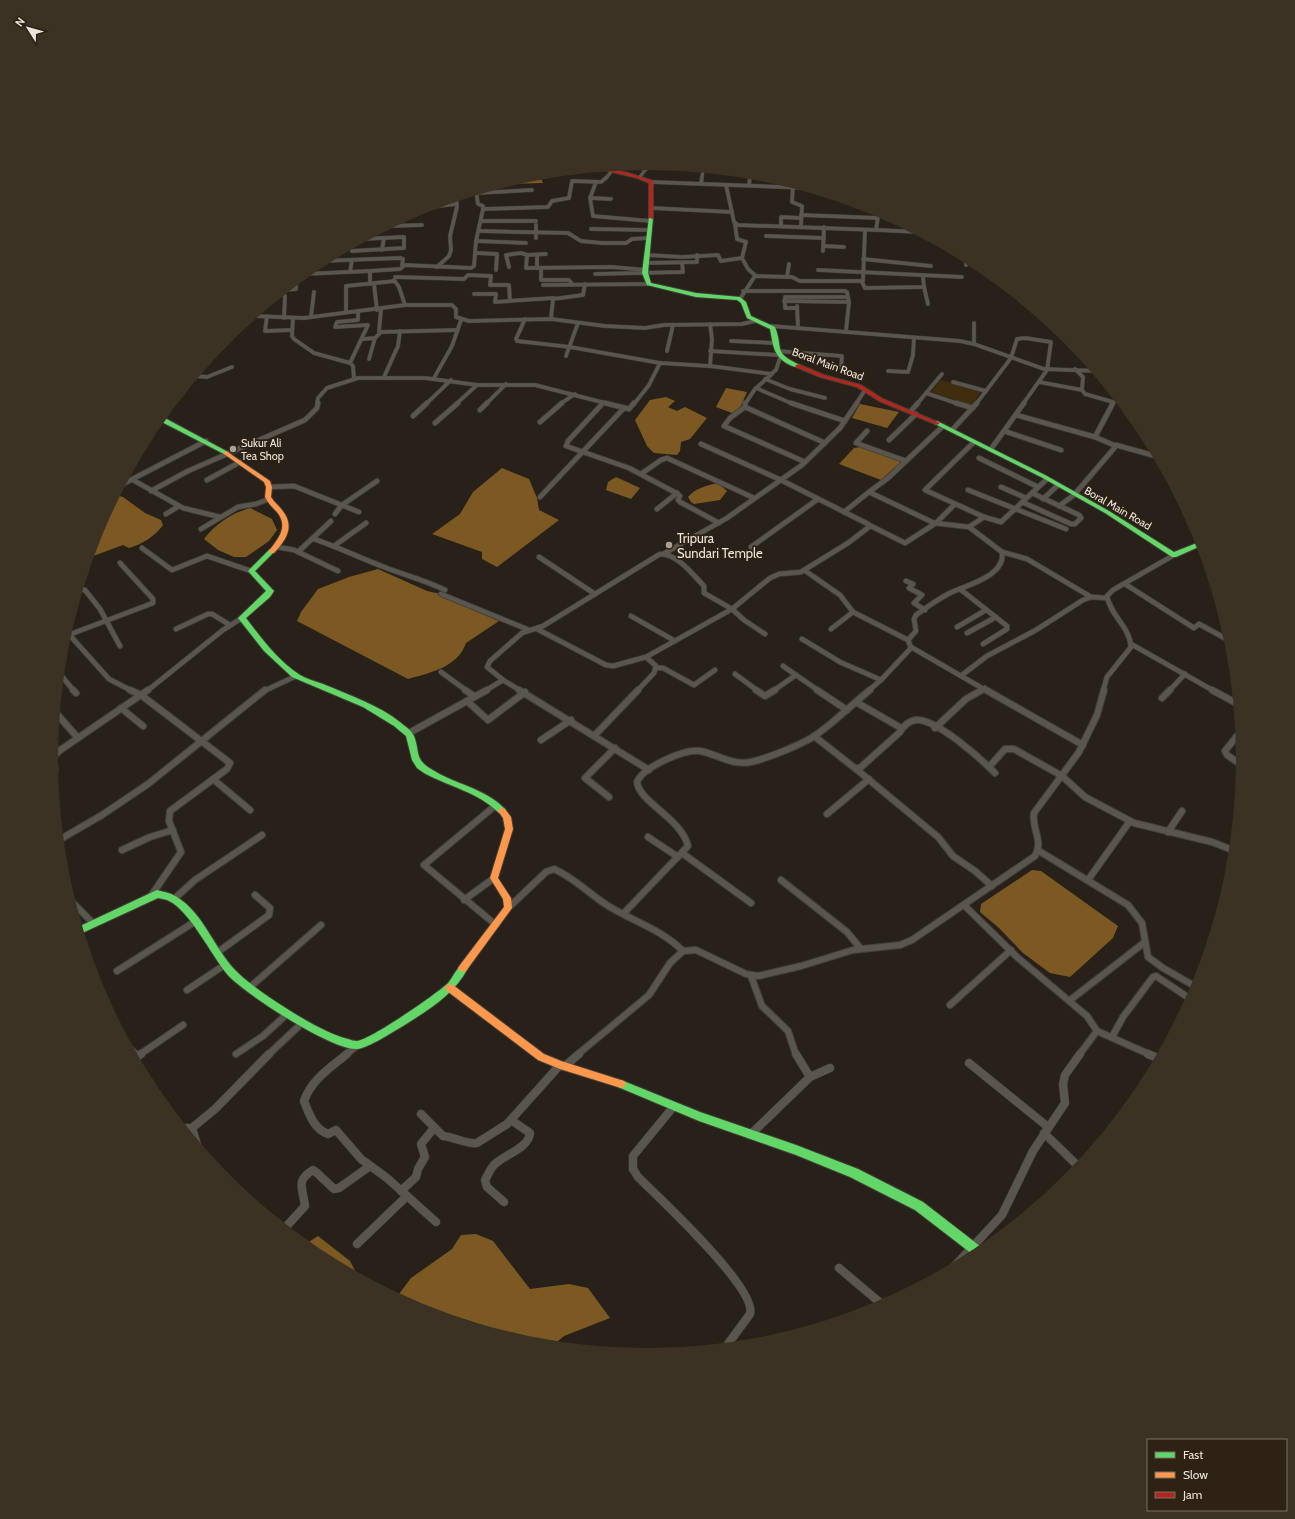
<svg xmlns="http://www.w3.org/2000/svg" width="1295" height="1519" viewBox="0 0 1295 1519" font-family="Cabin,sans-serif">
<rect width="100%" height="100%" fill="#272119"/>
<path fill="#402d0e" d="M941,380L981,391L972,405L931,392Z"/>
<g fill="#7c5922">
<path d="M531,174H539L543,183L508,184L507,182Z"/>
<path d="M726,388L747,392L740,408L732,413L716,407Z"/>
<path d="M666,397L675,401L668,407L677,411L685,407L707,418L690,439L681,442L680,451L677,455L654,453L647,446L635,420L650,400Z"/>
<path d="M860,404L899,412L887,428L852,418Z"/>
<path d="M861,447L896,459L901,462L881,480L839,464L854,448Z"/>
<path d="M502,468L529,479L537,498L539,510L559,520L497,567L482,559V552L432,534L460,514L473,492Z"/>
<path d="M616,477L640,488L631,499L606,490L608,482Z"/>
<path d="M718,483L727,491L720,500L694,504L691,502L688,497C695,488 708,485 718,483Z"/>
<path d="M116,495L123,497L145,513L161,520L163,525C155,536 143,544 129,548L123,545L88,558L96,531Z"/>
<path d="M250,508L272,519L277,530L269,541L246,557H234L218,550L204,539C215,524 232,513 250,508Z"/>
<path d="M378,569L427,591L445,595L449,600L499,621L466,643C458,667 430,673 408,679L297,621L301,612L318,589L349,577Z"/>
<path d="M1032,870L1041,871L1118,926L1113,938L1070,977L1050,973L1023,953L999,928L980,912L981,904Z"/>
<path d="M476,1234L493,1241L530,1289L569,1284L588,1288L610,1318L564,1336L551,1347L531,1344L419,1311L396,1298L411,1278L452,1249L461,1235Z"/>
<path d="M318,1236L350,1261L359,1278L316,1255L304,1245Z"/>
</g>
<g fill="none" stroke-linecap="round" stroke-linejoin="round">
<defs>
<g id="street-far4">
<path d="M638,164L639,167L645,170"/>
<path d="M701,168L703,169L702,178"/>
<path d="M640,177L645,170L651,166L649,163"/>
<path d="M606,178L611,172"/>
<path d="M750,178L751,173"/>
</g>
<g id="street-far3">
<path d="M596,182L590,198L593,216L650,221"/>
<path d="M651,182L808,188"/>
<path d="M793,183L792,202L802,206L801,226"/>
<path d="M701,184L702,177"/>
<path d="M726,185L734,222L738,225L876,230L879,210"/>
<path d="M749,185L750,177"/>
<path d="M476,193L532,190"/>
<path d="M590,198L611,199"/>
<path d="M421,208L456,204"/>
<path d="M651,208L732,212"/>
<path d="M483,209L548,207L552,201L569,198L572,181L601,182L607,177"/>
<path d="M801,215L878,218"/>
<path d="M482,221H536"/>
<path d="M735,224L737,239L746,242L742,258L748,269L756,276"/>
<path d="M536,225V238"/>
<path d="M387,226L422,225"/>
<path d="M781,226V217L801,218"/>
<path d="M591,229L649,230"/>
<path d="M877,230L920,232"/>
<path d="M480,231L568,233L581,241L602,243H626L632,239L648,238"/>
<path d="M766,236L824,238"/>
<path d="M476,241L526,243"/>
<path d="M824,246L844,247"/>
<path d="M382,250L384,238"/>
<path d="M352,251L404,248V237L362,239"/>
<path d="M823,251L824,227"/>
<path d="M476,253L497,254L496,270"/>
<path d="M527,255L546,254"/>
<path d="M537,255V268"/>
<path d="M647,255L682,257L718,255L721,261L742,258"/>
<path d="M966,257V265"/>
<path d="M863,259L931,266"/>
<path d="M321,261L400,258L403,259L402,266"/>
<path d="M647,263L697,262V255"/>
<path d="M437,267L449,256L451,250L450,236L457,207L456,197"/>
<path d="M509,267L506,255L521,253L527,255L526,268L612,267L646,270"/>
<path d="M541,268V280H569L572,284"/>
<path d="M818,270L962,277"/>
<path d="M350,272L352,260"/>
<path d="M304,274L370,271"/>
<path d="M595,274L683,272L682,263"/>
<path d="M395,277L464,279L468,275L491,276L490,285H509L510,301"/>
<path d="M787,277L789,264"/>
<path d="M394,280L399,287L405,305"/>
<path d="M862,282L865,288L924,287L923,276"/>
<path d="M370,284V271L400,269L405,265L471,268L474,266L476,241L483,209V206L478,204L476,191"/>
<path d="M374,284L377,310"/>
<path d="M543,285L649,284"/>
<path d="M924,287L928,304"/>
<path d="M284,290L296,289V284H292"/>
<path d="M743,291H845L847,292L849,302L846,331"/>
<path d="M474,294H496L495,302L554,298"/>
<path d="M785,297H848"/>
<path d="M785,298V308H797"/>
<path d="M740,299L755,276L792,277L800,281H863L865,230"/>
<path d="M784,301L849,302"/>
<path d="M797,306L798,328"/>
<path d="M346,312V286L395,281"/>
<path d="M253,316L304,318L405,305H452L456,309V317L469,321L551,319L605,326L645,328L664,325L742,324L755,321"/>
<path d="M267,316L265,331L292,330"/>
<path d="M311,317L314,292"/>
<path d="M284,318L285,296"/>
<path d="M293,318L292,336L294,339L314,353L350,363L353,366L354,379"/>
<path d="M525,319L516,339L517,341L570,347L660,363"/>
<path d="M551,319L553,299L583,295L585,284"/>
<path d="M974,323V344"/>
<path d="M710,324L712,339L710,366L771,374L776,370L780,358"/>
<path d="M771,326L960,341L974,344L1044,369L1097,371"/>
<path d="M379,332L381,309"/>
<path d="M363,339L375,338L381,332L458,330"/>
<path d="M731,341L775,343"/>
<path d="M667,351L673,325"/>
<path d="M710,351L778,355"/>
<path d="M777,351L842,356L841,368"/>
<path d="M566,356L578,323"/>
<path d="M369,359L375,338"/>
<path d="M350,363L368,325L335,327L337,322L358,320V311"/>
<path d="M1075,369L1083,377L1082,390L1085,394L1113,402L1112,404"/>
<path d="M888,371L908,372L913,355L914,338"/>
<path d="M195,376L207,377L232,367"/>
<path d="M384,377L398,346L400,331"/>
<path d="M434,378L452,346L461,320"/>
<path d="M765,379L790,389L825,398"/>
<path d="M953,382L986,391"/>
<path d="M1039,382L1082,390"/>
<path d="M756,388L793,404"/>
<path d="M926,393L959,404"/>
<path d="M317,404L318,398L327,388L358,378H425L477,385H535L609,404"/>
<path d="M426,404L451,380"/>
<path d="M456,404L477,385"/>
<path d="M486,404L506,384"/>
<path d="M560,404L575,394"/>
<path d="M634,404L649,385L660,363L709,366"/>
<path d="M745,404L755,389L772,374"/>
<path d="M856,404L865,390"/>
<path d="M917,404L942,374"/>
<path d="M976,404L1011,358L1017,339L1025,338L1051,342L1047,370L1023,404"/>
</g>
<g id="street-far2">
<path d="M603,403L568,441L566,446L629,468L678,494L680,496L678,500L680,502L719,523"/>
<path d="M605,403L629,409L634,403"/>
<path d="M745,403V407L825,443"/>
<path d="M791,403L845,421"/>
<path d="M956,403L973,408"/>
<path d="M745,407L730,418L724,426L805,462"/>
<path d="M480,410L487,403"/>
<path d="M911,411L918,403"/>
<path d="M1016,415L1095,437"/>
<path d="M413,416L427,403"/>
<path d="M540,422L562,403"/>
<path d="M435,423L458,403"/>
<path d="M952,430L977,403"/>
<path d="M867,431L856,443L906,461"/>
<path d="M1004,431L1061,450"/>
<path d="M889,440L916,414"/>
<path d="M974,442L925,490L984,517"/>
<path d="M1116,445L1159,457"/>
<path d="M991,449L1024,403"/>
<path d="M979,458L1038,487"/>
<path d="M641,474L661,460L667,458L754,498"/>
<path d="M133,480L183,508L220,517"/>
<path d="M207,480L240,462"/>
<path d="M121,485L206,441"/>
<path d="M269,487L294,486L359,512"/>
<path d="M1001,487L1026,498"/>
<path d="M968,490L1066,529"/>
<path d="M151,491L188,471L305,420L317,408L318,403"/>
<path d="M869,492L888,478L943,426"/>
<path d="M540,497L624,408"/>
<path d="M1043,499L1058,485"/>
<path d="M1022,502L1071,524H1075L1081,518L1079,515L1032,493"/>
<path d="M1059,506L1074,495L1116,446L1095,437L1113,403"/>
<path d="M657,509L677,493"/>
<path d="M844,512L869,492L934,523L969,527L984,517L1001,522L1047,479"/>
<path d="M166,514L179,506"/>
<path d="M335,514L342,505L377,481"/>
<path d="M869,525L905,543L936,523L955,504"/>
<path d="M201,529L238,507L256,504L269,499"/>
<path d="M314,539C338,547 360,558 384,567C404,575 425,580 445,590"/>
<path d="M334,546L366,523"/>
<path d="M277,547L294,550L338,571"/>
<path d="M751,547L818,499"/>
<path d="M142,548L172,570L207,556L251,571"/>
<path d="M298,552L331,521"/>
<path d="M1002,552L1027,559L1091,597"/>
<path d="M665,553L727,518L802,465L840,428L857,403"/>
<path d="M539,557L595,594"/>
<path d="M804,570L840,595L853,612L908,640L911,648L881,680L868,691"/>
<path d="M906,581L913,584L909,588L922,595L914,603L925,610"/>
<path d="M1125,584L1194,628L1199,624L1232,642"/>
<path d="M79,589L85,590L100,609L120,646"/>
<path d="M960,589L1007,626V629L983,644"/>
<path d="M441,594L529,630"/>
<path d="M631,616L675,641"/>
<path d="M957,627L986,610"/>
<path d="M176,629L208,614H212L230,625"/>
<path d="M537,629L606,665L613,666L646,657L656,666L654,673L637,691"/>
<path d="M831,629L853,612"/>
<path d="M66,631L109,679L132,691"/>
<path d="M967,633L996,617"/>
<path d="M71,634L153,603V599L120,563"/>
<path d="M802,639L840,662L881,680"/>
<path d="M908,640L916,631L914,619L916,615C927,607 938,599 950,593C967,585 1006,576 1002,552L969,527"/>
<path d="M1131,644L1214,691"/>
<path d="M911,647L987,691"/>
<path d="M646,657L732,609L744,620L765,634"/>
<path d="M783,666L819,691"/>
<path d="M656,668H663L694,685L715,670"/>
<path d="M441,672L467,691"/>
<path d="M59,673L74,691"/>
<path d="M735,674L758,691"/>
<path d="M962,675L987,656L1036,630L1083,600L1091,597L1106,598"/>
<path d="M503,680L487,667L490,661L522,633L543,626L660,554C678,554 692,574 704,586V593L732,609L770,578L779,574L801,572L848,543L869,527L868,524L781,480L701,444"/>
<path d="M147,691L223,630L242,618"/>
<path d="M264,691L296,676"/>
<path d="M485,691L503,680L521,691"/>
<path d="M773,691L796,675"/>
<path d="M981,691L985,688"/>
<path d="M1103,691L1107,677L1131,647C1130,627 1110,615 1107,596L1113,590L1174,555"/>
<path d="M1169,691L1185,674"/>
</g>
<g id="street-far1">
<path d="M73,690L76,693"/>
<path d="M130,690L141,695L230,763L227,769L170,811L169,821L181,852L151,896"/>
<path d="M465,690L474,696"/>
<path d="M519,690L649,770"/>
<path d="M756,690L765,696L775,690"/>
<path d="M817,690L847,710"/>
<path d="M986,690L1083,745"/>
<path d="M1212,690L1238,704"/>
<path d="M1162,698L1170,690"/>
<path d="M467,701L488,720L525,692"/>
<path d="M856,702L901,728"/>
<path d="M121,708L143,726"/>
<path d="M56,713L78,738"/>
<path d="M935,728L966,699L982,690"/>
<path d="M1241,731L1225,751L1227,755L1243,766"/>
<path d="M409,733L487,690"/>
<path d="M595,735L638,690"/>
<path d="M814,736L856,769L861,767L900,732C903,726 910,720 917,720C938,720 980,758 995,773"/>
<path d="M541,740L571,720"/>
<path d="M52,745L59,751"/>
<path d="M989,767L1005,749H1014L1062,776L1085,797L1134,823L1212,842L1235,851"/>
<path d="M856,769L938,837L953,856L975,871L992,886"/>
<path d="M52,772L55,769L52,758L59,751L148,690"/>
<path d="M213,779L250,810"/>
<path d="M609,797L585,778L615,748"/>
<path d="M496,805L424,865L496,925"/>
<path d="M827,814L869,779"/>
<path d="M1168,832L1182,811"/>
<path d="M648,837L678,857"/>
<path d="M59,840L102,815L148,784L265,690"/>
<path d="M122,850L150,837L173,830"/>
<path d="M1039,851L1128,905L1142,923L1148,957L1163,968L1198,988"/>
<path d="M682,853L751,903"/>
<path d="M781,880L847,932L861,949"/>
<path d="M1088,880L1130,821"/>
<path d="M174,899L195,880L262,835"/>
<path d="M70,900L94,924"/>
<path d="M464,900L494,878"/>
<path d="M964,905L1017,957L1087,1016L1097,1031L1079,1055"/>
<path d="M508,908L546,872L554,869C575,878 590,895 610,907C635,922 662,930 683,951"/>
<path d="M624,913L688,846C682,819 639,802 637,782C643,767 684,749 700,751C717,754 732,766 751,762C768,758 798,746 813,737C833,724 851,705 870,690"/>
<path d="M218,952L269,915L270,908L255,895"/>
<path d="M117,971L196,921"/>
<path d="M751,976L762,1006L788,1031L796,1055"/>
<path d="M249,988L321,925"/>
<path d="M187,990L226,964"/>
<path d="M1069,1001L1145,942"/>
<path d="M950,1005L1011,950"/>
<path d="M1097,1031L1151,1055"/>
<path d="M1112,1037L1123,1017L1153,977L1156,976L1192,1000"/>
<path d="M126,1044L136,1055"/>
<path d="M236,1054L263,1036L287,1014"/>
<path d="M139,1055L183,1025"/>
<path d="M268,1055L302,1023"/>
<path d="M345,1055L358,1045"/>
<path d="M577,1055L649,995L670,963L683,951L696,950L746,974L758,976L801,966L853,950L900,945L912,940L1035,856C1044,840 1031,829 1034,813L1079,752L1097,715L1104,690"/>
</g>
<g id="street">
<path d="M135,1054L137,1057"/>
<path d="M347,1054C330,1068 311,1080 304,1101C309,1114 314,1129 328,1134L336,1130L361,1159L387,1178L436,1222"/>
<path d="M796,1054L810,1077"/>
<path d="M1148,1054L1160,1059"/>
<path d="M134,1059L141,1054"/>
<path d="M969,1063L1048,1127"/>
<path d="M565,1066L579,1054"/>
<path d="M674,1106L633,1156V1169L638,1177C658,1197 758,1289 750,1314L725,1348"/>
<path d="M421,1114L443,1136C454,1137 469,1145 477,1143L507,1124L560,1065"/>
<path d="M182,1128H192"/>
<path d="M1044,1133L1080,1168"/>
<path d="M750,1135L810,1077L830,1068"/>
<path d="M198,1148L192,1128L215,1109L269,1054"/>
<path d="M401,1191L416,1177L418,1169L425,1157L421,1144L434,1128"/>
<path d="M504,1202L487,1187L485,1180C488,1175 491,1167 495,1164C504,1155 529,1148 530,1133L511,1120"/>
<path d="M284,1229L305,1206C303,1188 295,1181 313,1170L316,1172L334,1189L339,1188L370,1166"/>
<path d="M357,1244L407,1196"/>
<path d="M839,1268L884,1306"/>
<path d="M950,1271L1002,1215L1033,1151L1065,1103L1063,1084L1065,1075L1080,1054"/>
</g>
<g id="fast">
<path d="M649,217L653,218L648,273L651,283L696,293L740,297L746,302L751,316L775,327C784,350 772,352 800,365V367C796,368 792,366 788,364C773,356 773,344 770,329L747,318L741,303L737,300L696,297L647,285L642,273Z"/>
<path d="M161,416L228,452L229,453L228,454H224L158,420Z"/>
<path d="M937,421L1045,475L1109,511L1174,552L1202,541L1203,545L1176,557H1172L1105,513L1041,477L935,424L934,423Z"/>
<path d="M270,549H274L275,551L255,571L274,591L270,597L246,618C261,638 279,662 300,675C307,679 315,681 323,684C349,695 379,705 401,723C406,727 411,730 414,736C420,751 414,759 431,769C456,785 483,787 505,809L506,811L505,813H499C478,792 450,787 424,773L417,768L412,760L406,736L394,726L363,707L292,677L264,651L238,618L266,591L248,571Z"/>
<path d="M157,890C164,892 171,893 177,897C204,914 214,948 235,970C254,990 322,1034 348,1039C351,1040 354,1041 357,1041C370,1040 435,995 447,984C453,979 458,962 466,965L468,968C454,995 428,1010 403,1026C392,1032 369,1048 357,1049C333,1051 243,993 227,974C212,956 189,910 169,901C166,899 161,899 158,898L80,934L78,927Z"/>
<path d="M621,1080L700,1112L796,1145L858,1169L923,1202L985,1250L976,1257L915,1210L850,1177L796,1155L699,1121L618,1087L616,1084L618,1081Z"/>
</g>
<g id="slow">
<path d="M226,451L270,481L272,487L271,497C274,502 278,505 282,510C295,526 287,539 274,553H270L269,551C278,539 289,527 277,512C272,507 268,503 265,497L266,487L264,482L224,454V452Z"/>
<path d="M502,808L505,809L511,817L513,829L498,878L511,898L512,908L466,971L463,972L460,971L458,968L460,965L504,907L503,899L490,878L505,829L503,818L498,811L499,809Z"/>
<path d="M450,984L453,985L544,1054L561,1061L624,1081L626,1084L624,1087L621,1088L560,1069L538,1060L447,991L445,988L447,985Z"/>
</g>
<g id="jam">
<path d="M595,168C612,167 637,175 653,181V219L649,218V183L637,178Z"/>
<path d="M798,364L824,375L861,385L883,399L940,423L937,425L935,424L879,401L857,387L820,377L796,367L795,366Z"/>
</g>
</defs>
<use href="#street-far4" stroke="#433e39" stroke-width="4"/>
<use href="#street-far3" stroke="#433e39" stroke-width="4.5"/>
<use href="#street-far2" stroke="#433e39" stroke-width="6"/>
<use href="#street-far1" stroke="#433e39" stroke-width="8"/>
<use href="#street" stroke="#433e39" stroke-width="9"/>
<use href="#fast" stroke="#433e39" stroke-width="2"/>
<use href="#slow" stroke="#433e39" stroke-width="2"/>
<use href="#jam" stroke="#433e39" stroke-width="2"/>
<use href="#street-far4" stroke="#59554f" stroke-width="3"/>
<use href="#street-far3" stroke="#59554f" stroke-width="3.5"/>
<use href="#street-far2" stroke="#59554f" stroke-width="4.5"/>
<use href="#street-far1" stroke="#59554f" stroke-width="6"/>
<use href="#street" stroke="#59554f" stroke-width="8"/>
<use href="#fast" fill="#63d668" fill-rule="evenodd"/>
<use href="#slow" fill="#ff974d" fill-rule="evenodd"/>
<use href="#jam" fill="#b3261e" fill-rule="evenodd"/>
</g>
<g fill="#a7a097" stroke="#2d2213" stroke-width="1.5">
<circle cx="233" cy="449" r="4"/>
<circle cx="669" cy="545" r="4"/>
</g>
<g text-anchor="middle" stroke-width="3.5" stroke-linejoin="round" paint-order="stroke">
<g font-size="11" fill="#ece4db" stroke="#2d2213">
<text transform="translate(828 364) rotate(20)" y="4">Boral Main Road</text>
<text transform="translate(1118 508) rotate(30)" y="4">Boral Main Road</text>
</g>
<g font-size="11" fill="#ece4db" stroke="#2d2213" text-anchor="start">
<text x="241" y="447">Sukur Ali<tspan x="241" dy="13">Tea Shop</tspan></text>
</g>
<g font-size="13" fill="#ece4db" stroke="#2d2213" text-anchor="start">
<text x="677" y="543">Tripura<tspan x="677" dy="15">Sundari Temple</tspan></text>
</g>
</g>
<path d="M0 0H1295V1519H0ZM58 759a589 589 0 1 1 1178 0a589 589 0 1 1-1178 0Z" fill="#3c3223" fill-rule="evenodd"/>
<rect x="1147" y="1439" width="140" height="72" fill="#2d2213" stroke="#797063"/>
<rect x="1155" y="1452" width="20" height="6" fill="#63d668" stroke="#797063"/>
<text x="1183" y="1459" font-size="12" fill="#ece4db">Fast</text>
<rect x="1155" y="1472" width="20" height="6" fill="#ff974d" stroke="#797063"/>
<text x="1183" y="1479" font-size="12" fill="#ece4db">Slow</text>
<rect x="1155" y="1492" width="20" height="6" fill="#b3261e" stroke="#797063"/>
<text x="1183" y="1499" font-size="12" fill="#ece4db">Jam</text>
<g transform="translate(28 28) rotate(307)" stroke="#2d2213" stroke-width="3" paint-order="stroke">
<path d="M0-3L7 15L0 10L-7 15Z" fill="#ece4db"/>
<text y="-6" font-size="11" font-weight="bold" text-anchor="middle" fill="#ece4db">N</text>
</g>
</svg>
